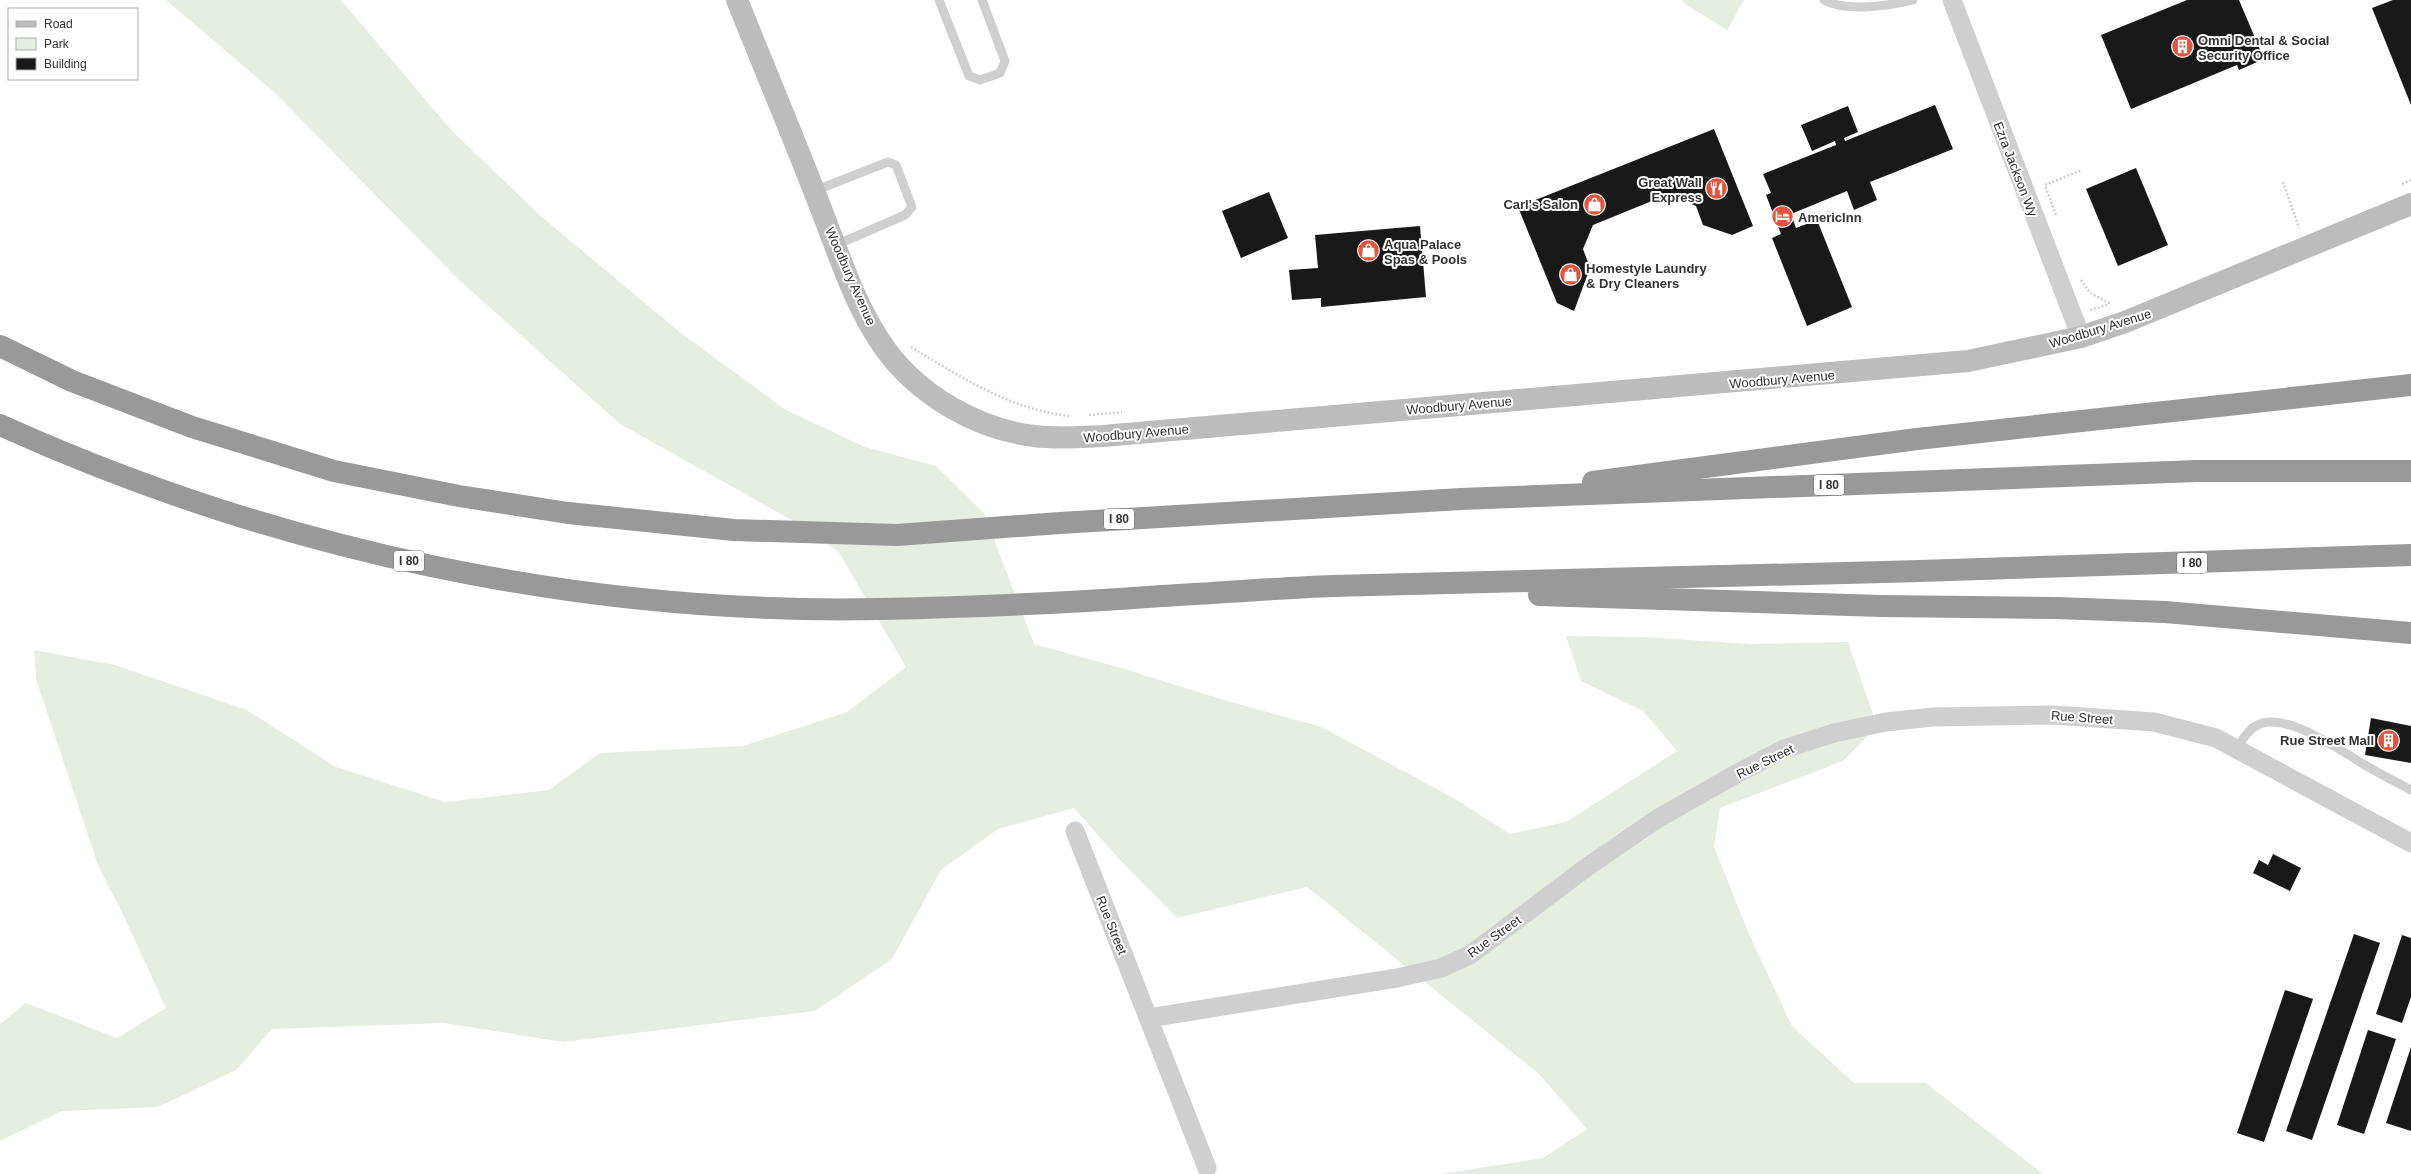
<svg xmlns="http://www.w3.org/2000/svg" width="2411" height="1174" viewBox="0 0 2411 1174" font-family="Arial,sans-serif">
<rect width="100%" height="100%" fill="#fff"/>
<g fill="#e5eee1">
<path d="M166,0H341L452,131L542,217L681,333L786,410L865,447L936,466L984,513L1034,644L1121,668L1227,701L1322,727L1457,800L1510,834L1566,822L1677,751L1643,711L1581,681L1566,636L1643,637L1751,644L1848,642L1877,726L1843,761L1720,808L1714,847L1749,934L1792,1026L1854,1083H1926L2043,1174H1440L1543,1158L1587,1129L1539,1074L1307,887L1177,918L1119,859L1074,808L998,829L941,870L892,959L815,1011L563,1042L444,1023L272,1029L236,1070L158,1107L62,1111L0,1141V1024L26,1003L117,1038L166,1008L122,912L99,868L36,679L34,650L115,665L247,710L336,767L445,802L549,790L600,753L743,746L847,712L906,667L838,551L788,518L620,424L459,280L275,93Z"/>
<path d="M1683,0H1744L1727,30L1682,2Z"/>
</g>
<g fill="#191919">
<path d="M2187,0H2239L2264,59L2239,70L2237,65L2131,109L2101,35Z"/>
<path d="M2393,0H2411V105L2372,8Z"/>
<path d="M1935,105L1953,149L1870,182L1877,200L1854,210L1847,191L1791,214L1796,228L1817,220L1852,307L1807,326L1772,238L1781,234L1766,195L1771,193L1763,174L1836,145L1835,141L1812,151L1801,125L1848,106L1858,132L1844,138L1845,141Z"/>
<path d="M1714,129L1753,226L1732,235L1703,225L1696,206L1669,194L1593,225L1583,249L1590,268L1574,311L1557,303L1518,207Z"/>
<path d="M2136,168L2168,245L2118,266L2086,189Z"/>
<path d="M1269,192L1288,238L1241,258L1222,211Z"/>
<path d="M1420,226L1426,297L1321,307V298L1292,300L1289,270L1318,268L1315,235Z"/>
<path d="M2371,718L2411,726V763L2365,755Z"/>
<path d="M2273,854L2301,868L2290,891L2253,873L2259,860L2268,865Z"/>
<path d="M2354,934L2380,943L2312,1140L2286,1131Z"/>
<path d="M2402,935L2411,938V997L2402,1023L2376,1014Z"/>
<path d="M2285,990L2313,999L2264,1142L2237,1133Z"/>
<path d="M2368,1030L2396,1039L2364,1134L2337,1125Z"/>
<path d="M2411,1047V1131L2386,1123Z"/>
</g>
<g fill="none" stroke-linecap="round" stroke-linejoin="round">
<g stroke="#cfcfcf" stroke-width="2.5" stroke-dasharray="2 2" stroke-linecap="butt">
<path d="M2283,182L2299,228"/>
<path d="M2402,184L2411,180"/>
<path d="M2056,215L2045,185L2082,170"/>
<path d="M2081,280L2090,293L2111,304"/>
<path d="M2090,310L2107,305"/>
<path d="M911,347C960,377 1012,410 1070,416"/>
<path d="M1089,415L1122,412"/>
</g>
<g stroke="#cfcfcf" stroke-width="9">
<path d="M939,0L969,76L980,80L1000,73L1005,61L982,0"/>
<path d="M1824,0C1845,12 1889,6 1913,0"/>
<path d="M814,191L888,162L896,165L912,207L905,215L836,245"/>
<path d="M2236,748C2241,742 2247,732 2254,727C2281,707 2341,751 2365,765C2380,774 2396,782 2411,790"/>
</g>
<g stroke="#cfcfcf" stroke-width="19">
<path d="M1952,0L2081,337"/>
<path d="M1075,831L1207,1168"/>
<path d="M1149,1018L1397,978L1441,968L1470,955L1587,867L1657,819L1738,773L1784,749L1834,733L1886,722L1933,717L2054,715L2154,722L2216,738L2411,843"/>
</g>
<path stroke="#bcbcbc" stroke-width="22" d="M737,0C764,67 792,134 818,201C838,251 854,306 886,350C920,396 977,429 1034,436C1057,439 1080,437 1103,436L1968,361L2081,337L2125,322L2411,204"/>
<g stroke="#999" stroke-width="22">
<path d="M0,346L72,381L192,427L334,471L459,496L568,513L734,530L897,535L1060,523L1461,499L2197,471H2411"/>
<path d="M0,425C274,549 579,615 880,609C974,607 1068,603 1162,596C1219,593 1276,588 1333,586C1692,578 2052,568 2411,555"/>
<path d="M1593,482L1917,439L2411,385"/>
<path d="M1539,595L1881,606L2056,608L2165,612L2411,633"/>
</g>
</g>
<defs>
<symbol id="building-disc" viewBox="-11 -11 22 22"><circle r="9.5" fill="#df553e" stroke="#fff"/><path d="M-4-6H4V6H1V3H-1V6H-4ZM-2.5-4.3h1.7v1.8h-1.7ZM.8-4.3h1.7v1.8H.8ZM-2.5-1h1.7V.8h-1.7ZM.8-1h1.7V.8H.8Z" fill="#fff"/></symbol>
<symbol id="restaurant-disc" viewBox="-11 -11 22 22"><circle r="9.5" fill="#df553e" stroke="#fff"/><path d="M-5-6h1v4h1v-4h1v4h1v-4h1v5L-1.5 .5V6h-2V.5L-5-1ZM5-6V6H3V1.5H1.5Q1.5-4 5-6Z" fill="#fff"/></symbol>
<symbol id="shop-disc" viewBox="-11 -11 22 22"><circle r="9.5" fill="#df553e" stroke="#fff"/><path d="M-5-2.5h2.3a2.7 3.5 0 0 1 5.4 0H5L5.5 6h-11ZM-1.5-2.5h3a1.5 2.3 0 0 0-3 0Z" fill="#fff"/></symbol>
<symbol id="hotel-disc" viewBox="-11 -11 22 22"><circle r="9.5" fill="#df553e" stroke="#fff"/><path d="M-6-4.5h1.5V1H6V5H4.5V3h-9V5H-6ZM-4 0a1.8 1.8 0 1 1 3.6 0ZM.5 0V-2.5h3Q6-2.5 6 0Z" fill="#fff"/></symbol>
</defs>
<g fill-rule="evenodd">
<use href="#building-disc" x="2170" y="34" width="25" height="25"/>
<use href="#restaurant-disc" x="1704" y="176" width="25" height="25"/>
<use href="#shop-disc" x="1582" y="192" width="25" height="25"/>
<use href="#hotel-disc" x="1770" y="204" width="25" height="25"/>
<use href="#shop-disc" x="1356" y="238" width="25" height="25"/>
<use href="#shop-disc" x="1558" y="262" width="25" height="25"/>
<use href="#building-disc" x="2376" y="728" width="25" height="25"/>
</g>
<g text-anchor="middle" stroke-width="4" stroke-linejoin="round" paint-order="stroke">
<g fill="#fff" stroke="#707070" stroke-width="1">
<rect x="1814" y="475" width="30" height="20" rx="3"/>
<rect x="1104" y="509" width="30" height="20" rx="3"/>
<rect x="394" y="551" width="30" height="20" rx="3"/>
<rect x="2177" y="553" width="30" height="20" rx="3"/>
</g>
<g font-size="12" font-weight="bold" fill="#323232">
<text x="1829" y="489">I 80</text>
<text x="1119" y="523">I 80</text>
<text x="409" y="565">I 80</text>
<text x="2192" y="567">I 80</text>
</g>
<g font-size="13" font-weight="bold" fill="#323232" stroke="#fff" text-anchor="start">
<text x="2198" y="45">Omni Dental &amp; Social<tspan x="2198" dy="15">Security Office</tspan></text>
<text x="1702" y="187" text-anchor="end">Great Wall<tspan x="1702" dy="15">Express</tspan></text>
<text x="1578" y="209" text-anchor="end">Carl's Salon</text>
<text x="1798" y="222">AmericInn</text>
<text x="1384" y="249">Aqua Palace<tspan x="1384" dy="15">Spas &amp; Pools</tspan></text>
<text x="1586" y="273">Homestyle Laundry<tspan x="1586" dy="15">&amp; Dry Cleaners</tspan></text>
<text x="2374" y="745" text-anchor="end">Rue Street Mall</text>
</g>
<g font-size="13" fill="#323232" stroke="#fff">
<text transform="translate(2016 169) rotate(69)" y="5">Ezra Jackson Wy</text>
<text transform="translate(851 276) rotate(66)" y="5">Woodbury Avenue</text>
<text transform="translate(2100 328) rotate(-17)" y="5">Woodbury Avenue</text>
<text transform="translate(1782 379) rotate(-5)" y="5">Woodbury Avenue</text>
<text transform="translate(1459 405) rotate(-5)" y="5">Woodbury Avenue</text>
<text transform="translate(1136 433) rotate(-5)" y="5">Woodbury Avenue</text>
<text transform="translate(2082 717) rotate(4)" y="5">Rue Street</text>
<text transform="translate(1765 761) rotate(-26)" y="5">Rue Street</text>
<text transform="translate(1112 925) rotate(68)" y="5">Rue Street</text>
<text transform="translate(1494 936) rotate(-36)" y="5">Rue Street</text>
</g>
</g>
<rect x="8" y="8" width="130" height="72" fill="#ffffff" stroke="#adadad"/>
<rect x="16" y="21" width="20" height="6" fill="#bcbcbc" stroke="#adadad"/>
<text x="44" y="28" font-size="12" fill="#323232">Road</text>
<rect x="16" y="38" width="20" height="12" fill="#e5eee1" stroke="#adadad"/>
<text x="44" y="48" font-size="12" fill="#323232">Park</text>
<rect x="16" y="58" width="20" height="12" fill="#191919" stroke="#adadad"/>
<text x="44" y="68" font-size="12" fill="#323232">Building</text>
</svg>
